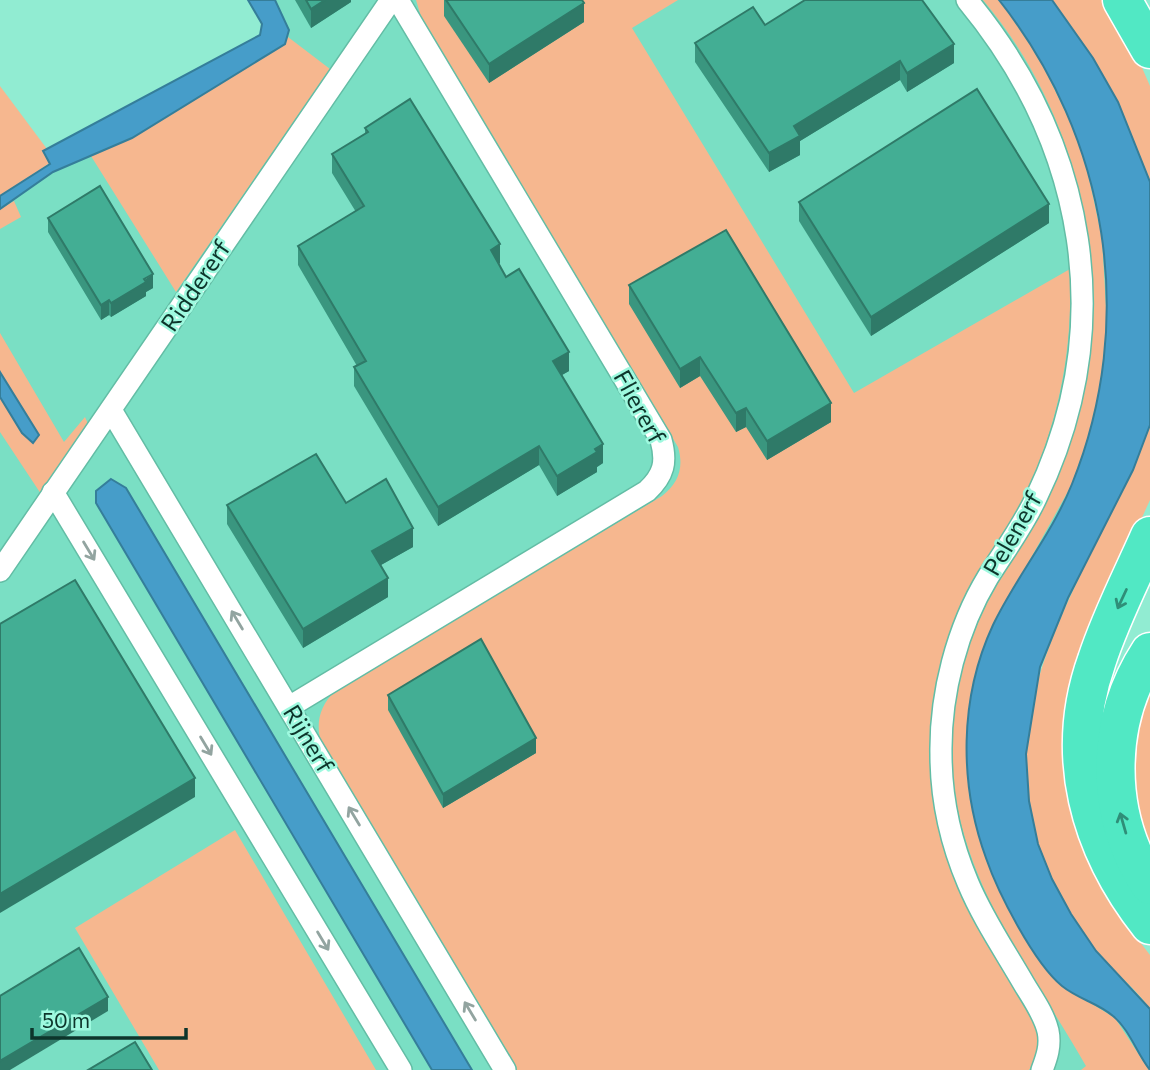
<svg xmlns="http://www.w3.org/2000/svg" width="1150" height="1070" viewBox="0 0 1150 1070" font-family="Commissioner,sans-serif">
<rect width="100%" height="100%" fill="#91ecd2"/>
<path fill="#7adfc4" d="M259,0H1018L1070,73L1123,360L987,695L1150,1070H0V201L275,35Z"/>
<g fill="#f6b78f">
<path d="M416,0H678L632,28L854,393L1070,269C1073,347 1060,418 1028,489C1016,519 996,544 980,571C947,626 931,689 931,752C930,830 960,895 998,961C1010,982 1030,1006 1036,1030C1040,1044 1037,1058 1029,1070H516L322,746C315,724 319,707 335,691L662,496C679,483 684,467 678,447L422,20Z"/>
<path d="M983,0H999L1034,47L1082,146L1102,238L1107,326L1101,386L1092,427L1071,486L993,626L981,657L972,691L966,760L970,800L986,860L1007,903L1094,1005L1115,1018L1149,1070H1081L1086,1066C1030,968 954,874 952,757C951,697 967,636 997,585C1013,556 1033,530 1047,500C1126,338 1099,138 983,0Z"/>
<path d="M1052,0H1106L1126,31L1150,86V182L1093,58Z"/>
<path d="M288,37L330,69L176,292L91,156L132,138L284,44Z"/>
<path d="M0,86L47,149L43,151L50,163L0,196Z"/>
<path d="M14,201L21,217L0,229V209Z"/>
<path d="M0,333L64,442L85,417L88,424L41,494L0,432V397L22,433L39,435L0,372Z"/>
<path d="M1150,425V500L1102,605L1063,739L1066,792L1077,836L1106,898L1150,955V1009C1137,991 1122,978 1106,963C1084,941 1064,907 1051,879C973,708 1093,577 1150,425Z"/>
<path d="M1150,687V848C1127,790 1131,745 1150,687Z"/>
<path d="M235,830L376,1070H159L75,928Z"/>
</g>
<g fill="#469dc9" stroke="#357e9a" stroke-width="2">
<path d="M248,0H275L289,30L285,44L132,138L53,172L0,209V196L50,164L43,151L260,35L262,24Z"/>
<path d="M999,0H1052L1093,58L1118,102L1150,182V425L1133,470L1068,598L1040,667L1026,754L1029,801L1038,844L1052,879L1071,914L1096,951L1150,1009V1070C1137,1054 1130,1030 1113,1016C1098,1003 1078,999 1062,986C1034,963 998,893 986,858C959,784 959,698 993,625C1016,577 1052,534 1072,484C1138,320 1108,138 999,0Z"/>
<path d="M0,372L39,435L33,443L22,433L0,397Z"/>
<path d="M111,479L126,488L472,1070H432L96,503V491Z"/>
</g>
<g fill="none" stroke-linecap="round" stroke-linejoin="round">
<defs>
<g id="minor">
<path d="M967,0C1086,144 1119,326 1036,498C1023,526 1005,550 988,577C957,628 940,694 941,754C941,798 951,843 968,883C983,919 1005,951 1024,984C1033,999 1044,1014 1048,1031C1051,1045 1047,1057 1042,1070"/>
<path d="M111,410L505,1070"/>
<path d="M53,492L401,1070"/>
<path d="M0,571L391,0"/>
<path d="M289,707L647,491C664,475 667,462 661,440L398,0"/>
</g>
<g id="motorway">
<path d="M1122,0L1150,49"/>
<path d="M1150,536C1132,577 1111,617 1097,660C1063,755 1089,848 1150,925"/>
<path d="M1150,652C1104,722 1104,815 1150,885"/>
</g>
</defs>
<use href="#minor" stroke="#63bda5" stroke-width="24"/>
<use href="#motorway" stroke="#fff" stroke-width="41"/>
<use href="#minor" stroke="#fff" stroke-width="21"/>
<use href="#motorway" stroke="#51e8c4" stroke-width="38"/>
</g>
<g fill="#3a967f">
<path d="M295,0H351V2L311,28Z"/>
<path d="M444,0H582L584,22L489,83L444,16Z"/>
<path d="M765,25L954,63L907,92L900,80L800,141V155L769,172L695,62V43Z"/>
<path d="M365,128L500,263L499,264L506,277L569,371L562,375L603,463L597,467V472L557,496L539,465L438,526L354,386V367L357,366L298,265V246L356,212L332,173V154L365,134Z"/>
<path d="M799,202L1049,223L871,336L799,221Z"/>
<path d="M48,218L153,288L146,292V296L111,317L109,315L101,320L48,232Z"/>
<path d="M629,285L831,422L767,460L746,427L736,432L700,376L680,388L629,304Z"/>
<path d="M346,503L413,547L381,565L388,597L303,648L227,524V505Z"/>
<path d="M388,695L536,753L443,808L388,710Z"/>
</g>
<g fill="#2f7a68">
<path d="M325,0H351V2L311,28V9Z"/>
<path d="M584,3V22L489,83V64Z"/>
<path d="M954,44V63L907,92V73Z"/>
<path d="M900,61V80L800,141V155L769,172V153L794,126Z"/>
<path d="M1049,204V223L871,336V317Z"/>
<path d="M500,244V263L491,269V250Z"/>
<path d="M153,274V288L146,292V296L111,317V303Z"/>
<path d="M109,300V315L101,320V305Z"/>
<path d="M569,352V371L553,380V361Z"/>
<path d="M700,357V376L680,388V369Z"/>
<path d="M831,403V422L767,460V441Z"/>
<path d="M746,408V427L736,432V413Z"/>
<path d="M603,444V463L597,467V472L557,496V476Z"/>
<path d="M539,446V465L438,526V507Z"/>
<path d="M413,528V547L372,570V551Z"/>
<path d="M388,578V597L303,648V629Z"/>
<path d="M536,738V753L443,808V794Z"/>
<path d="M195,778V797L0,913V894Z"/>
<path d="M108,997V1011L10,1070H0V1061Z"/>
</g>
<g fill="#43ae94" stroke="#2f7a68" stroke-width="2">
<path d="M306,0H325L311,9Z"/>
<path d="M446,0H582L584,3L489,64Z"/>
<path d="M805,0H922L954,44L907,73L900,61L794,126L800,136L769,153L695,43L753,7L765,25Z"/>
<path d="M977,89L1049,204L871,317L799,202Z"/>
<path d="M410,99L500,244L491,250L506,277L519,269L569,352L553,361L603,444L595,449L597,452L557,476L539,446L438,507L354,367L366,361L298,246L364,206L332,154L368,132L365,128Z"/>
<path d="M100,186L153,274L144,279L146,282L111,303L109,300L101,305L48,218Z"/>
<path d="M726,230L831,403L767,441L746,408L736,413L700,357L680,369L629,285Z"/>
<path d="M316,454L346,503L386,479L413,528L372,551L388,578L303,629L227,505Z"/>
<path d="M75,580L195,778L0,894V624Z"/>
<path d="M481,639L536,738L443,794L388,695Z"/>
<path d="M79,948L108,997L0,1061V996Z"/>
<path d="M135,1042L152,1070H88Z"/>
</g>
<defs><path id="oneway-shaft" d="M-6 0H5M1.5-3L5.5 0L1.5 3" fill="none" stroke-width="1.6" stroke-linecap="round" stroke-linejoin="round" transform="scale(1.75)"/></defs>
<g stroke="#92a4a0">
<use href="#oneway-shaft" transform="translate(89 551) rotate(59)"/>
<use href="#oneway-shaft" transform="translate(237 620) rotate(-121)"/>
<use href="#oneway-shaft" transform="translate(206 746) rotate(59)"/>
<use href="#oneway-shaft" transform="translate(354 816) rotate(-121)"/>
<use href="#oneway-shaft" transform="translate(323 941) rotate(59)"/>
<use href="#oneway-shaft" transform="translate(470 1011) rotate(-121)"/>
</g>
<g stroke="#2f8e78">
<use href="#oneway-shaft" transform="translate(1122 599) rotate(115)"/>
<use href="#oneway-shaft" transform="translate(1123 823) rotate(-106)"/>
</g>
<g text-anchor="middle" stroke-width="5" stroke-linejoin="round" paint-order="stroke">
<g font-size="24" fill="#0d352b" stroke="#9ef9df">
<text transform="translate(196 286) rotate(-56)" y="8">Riddererf</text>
<text transform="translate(639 407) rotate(61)" y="8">Fliererf</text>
<text transform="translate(1013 534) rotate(-60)" y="8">Pelenerf</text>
<text transform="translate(308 739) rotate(59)" y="8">Rijnerf</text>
</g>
</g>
<path d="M32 1028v10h154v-10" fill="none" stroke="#0d352b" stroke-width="3.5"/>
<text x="42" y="1028" font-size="21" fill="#0d352b" stroke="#9ef9df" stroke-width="5" paint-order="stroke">50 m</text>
</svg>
